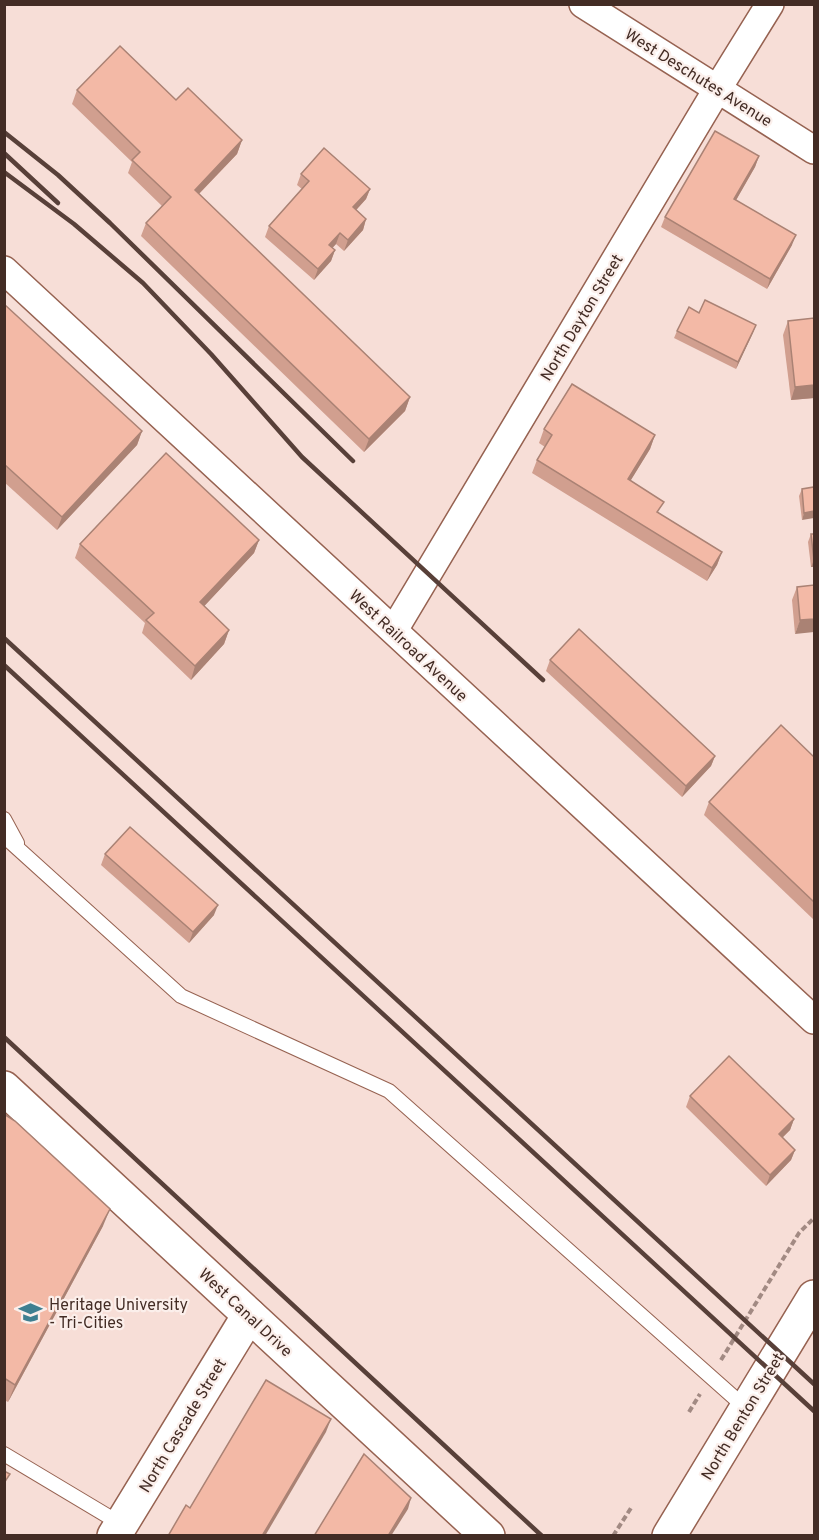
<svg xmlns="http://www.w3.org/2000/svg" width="819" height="1540" viewBox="0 0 819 1540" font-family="Overpass,sans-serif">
<rect width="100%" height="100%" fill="#f7ded7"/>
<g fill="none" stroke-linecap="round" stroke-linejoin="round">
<defs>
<g id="service">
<path d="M4,819L17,843"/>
<path d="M4,836L181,996L389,1091L747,1409"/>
<path d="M4,1454L121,1524"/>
</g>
<g id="minor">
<path d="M583,4L814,150"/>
<path d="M4,270L814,1020"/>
<path d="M394,630L718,88L770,4"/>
</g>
<g id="tertiary">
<path d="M4,1088L488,1536"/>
<path d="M114,1536L249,1315"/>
<path d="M669,1536L814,1297"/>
</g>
</defs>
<use href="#service" stroke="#966251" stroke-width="16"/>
<use href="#minor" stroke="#966251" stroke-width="30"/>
<use href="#tertiary" stroke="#966251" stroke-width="36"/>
<g stroke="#a28a83" stroke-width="4" stroke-dasharray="6 3" stroke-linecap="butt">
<path d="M721,1360L799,1233L814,1218"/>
<path d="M689,1412L700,1394"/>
<path d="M613,1536L631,1508"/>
</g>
<use href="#service" stroke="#fff" stroke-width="14"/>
<use href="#minor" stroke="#fff" stroke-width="27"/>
<use href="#tertiary" stroke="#fff" stroke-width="33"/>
<g stroke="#584039" stroke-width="4.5">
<path d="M4,132L58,175L110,223L353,461"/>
<path d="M4,153L58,203"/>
<path d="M4,172L74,224L143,283L211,354L302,457L543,680"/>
<path d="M4,638L814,1384"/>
<path d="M4,665L814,1411"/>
<path d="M4,1037L542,1536"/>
</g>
</g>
<g fill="#d19f8f">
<path d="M77,90L176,100L242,140L237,154L199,194L410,397L405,411L364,452L141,236L146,223L162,206L128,173L132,162L72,104Z"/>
<path d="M759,156L755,167L736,200L792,245L767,289L661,227L665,217Z"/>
<path d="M301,174L370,189L366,199L356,210L366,219L363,230L344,251L336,244L332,248L335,250L331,261L314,280L265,237L269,226L302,189L297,185Z"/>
<path d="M4,304L142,431L137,445L57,530L4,482Z"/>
<path d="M699,313L756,325L736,369L674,338L677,331Z"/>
<path d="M814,318V398L791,400L783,335L788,321Z"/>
<path d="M544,429L655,435L650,449L630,481L660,514L722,552L717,565L707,581L532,473L537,460L545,447L539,443Z"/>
<path d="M814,487L802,520L799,496L802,489Z"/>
<path d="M811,534H814V567H811L808,542Z"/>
<path d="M259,540L254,553L204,606L229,630L224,644L191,680L142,633L145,623L75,558L80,544Z"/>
<path d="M814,585L795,634L792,600L797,587Z"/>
<path d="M550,660L715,756L711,766L682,797L546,671Z"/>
<path d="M814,757V920L704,815L709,802Z"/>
<path d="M105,854L214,915L189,943L101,865Z"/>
<path d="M690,1096L794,1119L790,1130L782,1138L795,1150L791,1160L766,1186L686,1107Z"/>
<path d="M4,1114L103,1226L8,1402L4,1400Z"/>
</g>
<g fill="#aa8274">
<path d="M242,140L237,154L190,203L195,190Z"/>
<path d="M759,156L755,167L731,209L734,199Z"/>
<path d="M370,189L366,199L349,218L353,207Z"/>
<path d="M366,219L363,230L344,251L348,240Z"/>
<path d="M340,233L336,244L325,256L329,245Z"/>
<path d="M796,235L792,245L767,289L770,279Z"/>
<path d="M335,250L331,261L314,280L318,269Z"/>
<path d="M756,325L753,333L736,369L738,362Z"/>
<path d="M814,385V398L791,400L795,387Z"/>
<path d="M410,397L405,411L364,452L369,439Z"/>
<path d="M142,431L137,445L57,530L62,517Z"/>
<path d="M655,435L650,449L623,493L628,479Z"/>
<path d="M814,511V518L802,520L804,513Z"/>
<path d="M259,540L254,553L195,616L200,602Z"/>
<path d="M722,552L717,565L707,581L712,568Z"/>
<path d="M814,560V567H811Z"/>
<path d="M814,619V632L795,634L800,620Z"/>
<path d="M229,630L224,644L191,680L195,666Z"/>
<path d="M715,756L711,766L682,797L686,786Z"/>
<path d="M218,905L214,915L189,943L193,932Z"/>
<path d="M794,1119L790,1130L775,1145L779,1134Z"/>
<path d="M795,1150L791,1160L766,1186L770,1175Z"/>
<path d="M110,1209L103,1226L8,1402L15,1385Z"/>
<path d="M331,1419L326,1432L265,1536H262Z"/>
<path d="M411,1498L408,1509L391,1536H388Z"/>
</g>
<g fill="#f3b9a6" stroke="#aa8274" stroke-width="1.5">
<path d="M120,46L176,100L188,88L242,140L195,190L410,397L369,439L146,223L171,197L132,160L140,152L77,90Z"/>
<path d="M715,131L759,156L734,199L796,235L770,279L665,217Z"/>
<path d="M324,148L370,189L353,207L366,219L348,240L340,233L329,245L335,250L318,269L269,226L309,181L301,174Z"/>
<path d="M705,300L756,325L738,362L677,331L689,307L699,313Z"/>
<path d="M4,304L142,431L62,517L4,464Z"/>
<path d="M814,318V385L795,387L788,321Z"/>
<path d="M572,384L655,435L628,479L664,502L657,512L722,552L712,568L537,460L552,435L544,429Z"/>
<path d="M166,453L259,540L200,602L229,630L195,666L146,620L154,613L80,544Z"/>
<path d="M814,487V511L804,513L802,489Z"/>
<path d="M811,534H814V560Z"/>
<path d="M814,585V619L800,620L797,587Z"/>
<path d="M579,629L715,756L686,786L550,660Z"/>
<path d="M781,725L814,757V902L709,802Z"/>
<path d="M130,827L218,905L193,932L105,854Z"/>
<path d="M729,1056L794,1119L779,1134L795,1150L770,1175L690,1096Z"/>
<path d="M4,1114L15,1121L110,1209L15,1385L4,1378Z"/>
<path d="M266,1380L331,1419L262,1536H168L186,1505L190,1508Z"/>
<path d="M364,1454L411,1498L388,1536H314Z"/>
<path d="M4,1471L10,1474L4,1483Z"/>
</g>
<defs>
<symbol id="university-bare" viewBox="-9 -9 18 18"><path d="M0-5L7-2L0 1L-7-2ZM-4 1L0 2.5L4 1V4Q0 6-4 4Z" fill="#3e7f91" stroke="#fbefeb" stroke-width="2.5" paint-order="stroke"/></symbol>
</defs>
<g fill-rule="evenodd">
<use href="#university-bare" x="14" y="1296" width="33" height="33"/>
</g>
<g text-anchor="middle" stroke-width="4.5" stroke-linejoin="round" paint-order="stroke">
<g font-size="16" fill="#432c25" stroke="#fbefeb">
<text transform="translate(699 77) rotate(32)" y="6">West Deschutes Avenue</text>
<text transform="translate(581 317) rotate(-59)" y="6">North Dayton Street</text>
<text transform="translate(409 645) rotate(43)" y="6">West Railroad Avenue</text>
<text transform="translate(246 1312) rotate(43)" y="6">West Canal Drive</text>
<text transform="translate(742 1416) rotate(-59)" y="6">North Benton Street</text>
<text transform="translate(182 1425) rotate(-59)" y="6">North Cascade Street</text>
</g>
<g font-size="16" fill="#432c25" stroke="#fbefeb" text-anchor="start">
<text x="49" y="1310">Heritage University<tspan x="49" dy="18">- Tri-Cities</tspan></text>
</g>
</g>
<rect width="819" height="1540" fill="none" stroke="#432c25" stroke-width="12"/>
</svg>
